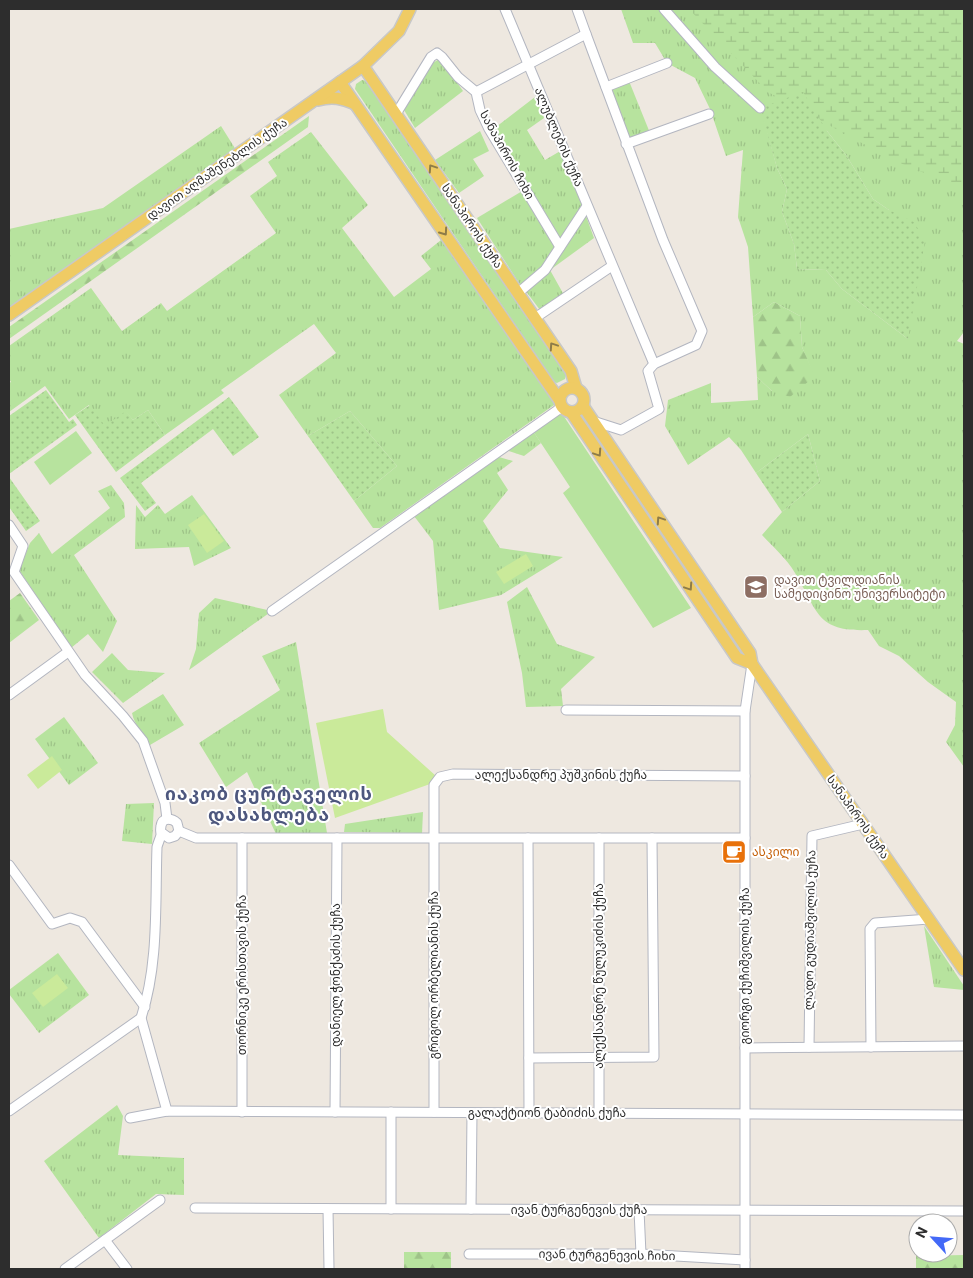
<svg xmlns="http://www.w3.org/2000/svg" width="973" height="1278" viewBox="0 0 973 1278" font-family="Roboto,'Noto Sans Georgian',sans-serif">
<defs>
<pattern id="grass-tufts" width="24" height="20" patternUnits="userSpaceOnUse" patternTransform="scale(1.25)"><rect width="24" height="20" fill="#b7e39e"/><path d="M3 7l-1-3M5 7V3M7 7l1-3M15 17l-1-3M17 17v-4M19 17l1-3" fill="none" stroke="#9ec388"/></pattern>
<pattern id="forest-firs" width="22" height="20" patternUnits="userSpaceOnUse" patternTransform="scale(1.25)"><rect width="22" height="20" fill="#b7e39e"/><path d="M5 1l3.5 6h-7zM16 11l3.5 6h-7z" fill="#9ec388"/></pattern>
<pattern id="wetland-marsh" width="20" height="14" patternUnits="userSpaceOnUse" patternTransform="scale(1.25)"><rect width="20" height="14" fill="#b7e39e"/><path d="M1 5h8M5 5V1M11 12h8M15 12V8" fill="none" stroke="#9ec388"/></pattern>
<pattern id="garden-dots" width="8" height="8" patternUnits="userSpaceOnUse" patternTransform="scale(1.25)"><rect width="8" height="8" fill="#b7e39e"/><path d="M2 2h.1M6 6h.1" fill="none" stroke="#9ec388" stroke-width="1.8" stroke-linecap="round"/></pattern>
</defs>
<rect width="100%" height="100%" fill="#eee8e0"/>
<g fill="url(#grass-tufts)" fill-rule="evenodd">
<path d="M621,9H846L964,82V332L957,341L964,344V767L946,742L955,725L956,702L928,682L899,656L879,646L868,630C816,632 818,611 795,573C787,559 773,547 762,535L782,512L820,481L808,434L756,473L741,450L729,437L688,465L665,426L668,400L711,383V403L758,400L757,377L772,391L814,376L802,347L800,316L774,302L753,317L748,247L738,217L743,150L726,156L710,109L695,78L667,63L655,43H633ZM761,108L827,131L846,155L873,199L889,210L908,339L842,289L826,270L797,269L794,244L782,212L787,189L777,168Z"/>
<path d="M439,59L443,63L463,91L415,128L404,110L433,63Z"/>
<path d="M362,80L367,81L566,375L565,379L557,383L554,382L355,89L356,84Z"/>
<path d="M629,81L650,133L628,142L609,89Z"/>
<path d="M535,97L544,118L527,130L545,160L562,150L586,205L561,243L492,130Z"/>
<path d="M221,126L236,150L10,310L9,308V229L103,208Z"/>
<path d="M480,131L489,151L473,159L484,176L459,193L435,160Z"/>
<path d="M311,132L368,205L342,228L394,297L431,269L421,256L441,240L555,401L554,405L380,528H373L354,501L397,466L350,411L308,436L279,395L336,353L314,324L221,390L224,393L165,435L148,410L133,420L126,412L105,427L89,405L69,419L45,386L9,412V383L11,382L9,378V346L91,288L122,331L161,303L167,311L276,233L250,196L277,176L268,162Z"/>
<path d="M524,190L558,245L544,265L521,286L477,218Z"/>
<path d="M586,216L594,238L550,270L564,295L540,310L525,290L550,270Z"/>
<path d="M533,431L541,443L524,456L506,450Z"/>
<path d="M499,457L513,461L497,473L508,490L483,521L500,548L563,557L501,595L439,610L433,541L414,516Z"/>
<path d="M111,485L124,503L125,517L74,555L117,621L103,652L88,634L71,648L19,570L30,543L39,533L52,554L110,508L98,491Z"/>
<path d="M192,495L231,548L194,566L189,547L135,549L136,505L145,517L158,505L165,514Z"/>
<path d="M527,587L557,644L595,657L561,689L563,706L526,707L522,673L507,602Z"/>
<path d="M215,598L272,611L189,670L196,649L199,613Z"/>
<path d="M296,642L327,833L326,835L276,834L247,772L226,787L199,743L280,690L262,656Z"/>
<path d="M112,653L128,670L165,673L123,703L92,672Z"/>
<path d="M163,694L184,725L150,745C145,733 134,726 132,713Z"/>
<path d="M64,717L98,763L69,785L35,739Z"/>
<path d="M154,803L152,844L122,841L126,804Z"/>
<path d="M423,812L422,833L344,832L345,824Z"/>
<path d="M924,926L964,986V990L934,987Z"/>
<path d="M58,953L89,995L39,1033L9,994V990Z"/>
<path d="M117,1105L123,1116L118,1155L184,1158V1195L156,1194L99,1238L44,1161Z"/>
</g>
<g fill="url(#forest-firs)">
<path d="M309,116L308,127L9,339V327Z"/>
<path d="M774,302L800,316L802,347L815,376L790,397L772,391L757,377L753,317Z"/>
<path d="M20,593L39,620L9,643V601Z"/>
<rect x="404" y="1252" width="47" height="17"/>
<path d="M964,1255V1269H916V1256Z"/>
</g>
<path fill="url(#wetland-marsh)" d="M689,9H964V189L895,161L768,92Z"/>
<g fill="#b7e39e">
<path d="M561,412L691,608L653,628L563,493L570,487L533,431Z"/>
<path d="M76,431L92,453L50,485L34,462Z"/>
</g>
<g fill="url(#garden-dots)">
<path d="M803,92L827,131L846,155L873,199L889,210L914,222L925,241L908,339L842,289L826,270L797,269L794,244L782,212L787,189L777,168L760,108Z"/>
<path d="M46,390L69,422L73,419L77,425L9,474V416Z"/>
<path d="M229,397L259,437L233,456L213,429L141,483L156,503L145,511L120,478Z"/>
<path d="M90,405L105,426L126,411L133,420L148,410L165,435L116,472L75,415Z"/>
<path d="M350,411L397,466L354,501L308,436Z"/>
<path d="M808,434L820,481L782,512L756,473Z"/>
<path d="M9,477L40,521L26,531L9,507Z"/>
</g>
<g fill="#caea9a">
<path d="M204,514L224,541L207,553L188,525Z"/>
<path d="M526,554L533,566L504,584L496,572Z"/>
<path d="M383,709L387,732L436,776L430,784L335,818L316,723Z"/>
<path d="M52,756L62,770L38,789L27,775Z"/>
<path d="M57,974L68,988L43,1007L32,993Z"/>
</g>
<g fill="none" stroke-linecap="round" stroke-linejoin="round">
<defs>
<g id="minor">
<path d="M505,9L654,364"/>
<path d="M577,9L586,34"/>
<path d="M664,9L715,67L760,108"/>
<path d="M606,87L667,63"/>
<path d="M476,92L586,34L663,240L702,331L696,345L654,364L648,371L659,409L621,430L593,421"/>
<path d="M396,114L431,57L437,53L442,57L458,77L476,92L480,110L489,129L560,247"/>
<path d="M626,144L709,114"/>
<path d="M518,293L545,270L587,206"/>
<path d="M535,318L612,266"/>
<path d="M9,525L23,546L14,572L85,675L123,716L143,741L165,803L167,819"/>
<path d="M272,611L562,407"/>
<path d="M9,695L68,652"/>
<path d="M566,710L745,711"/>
<path d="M179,831L196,838H745"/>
<path d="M162,833L169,838L175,836L179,831L177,823C172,818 162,817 161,826C160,831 161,831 161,835C160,839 158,843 157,847C155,903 159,964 141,1018L167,1111"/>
<path d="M528,838L529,1113"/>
<path d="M599,838V1113"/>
<path d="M9,865L52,924L70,918L82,922L145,1007"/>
<path d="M809,1047L812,836L863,824"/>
<path d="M871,1047L870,929L875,923L929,919"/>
<path d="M745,1048L964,1046"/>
<path d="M529,1058L654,1057L652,838"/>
<path d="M9,1111L141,1018"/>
<path d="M242,1112V838"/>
<path d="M335,1112L337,838"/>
<path d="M434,1112V785L440,777L453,774L745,776"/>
<path d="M130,1118L167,1111L964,1115"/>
<path d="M195,1208L964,1211"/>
<path d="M328,1209L329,1269"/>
<path d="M391,1209V1112"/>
<path d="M471,1209L472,1113"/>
<path d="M639,1210L641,1254"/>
<path d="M105,1240L127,1269"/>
<path d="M469,1254H641L745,1260"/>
<path d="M65,1269L160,1200"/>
<path d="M745,1269V711L752,664"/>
</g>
<g id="major">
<path d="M363,66L571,371L576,388"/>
<path d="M340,82L560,401"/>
<path d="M318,100C332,96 342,98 355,104"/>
<path d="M9,315L363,66L399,31L410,9"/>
<circle cx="572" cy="400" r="12"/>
<path d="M583,406L750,653L752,664L964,970"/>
<path d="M571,412L737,658L752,664"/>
</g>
</defs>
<use href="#minor" stroke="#b3b6c0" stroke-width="11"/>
<use href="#major" stroke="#c8c8c8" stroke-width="14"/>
<use href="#minor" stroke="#fff" stroke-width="9"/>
<use href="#major" stroke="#efcb64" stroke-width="11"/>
</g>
<defs><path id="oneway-chevron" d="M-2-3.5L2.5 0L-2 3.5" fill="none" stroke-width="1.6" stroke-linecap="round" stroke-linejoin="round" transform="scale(1.25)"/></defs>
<g stroke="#8e7c48">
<use href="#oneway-chevron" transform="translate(432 168) rotate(-124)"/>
<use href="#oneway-chevron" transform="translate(444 232) rotate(55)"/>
<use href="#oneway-chevron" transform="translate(553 346) rotate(-124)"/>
<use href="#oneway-chevron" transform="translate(598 453) rotate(56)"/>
<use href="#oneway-chevron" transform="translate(660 520) rotate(-124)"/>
<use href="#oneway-chevron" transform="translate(689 587) rotate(56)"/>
</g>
<defs>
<symbol id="university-square" viewBox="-11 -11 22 22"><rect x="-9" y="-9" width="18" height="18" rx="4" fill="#8d6e63" stroke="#fff"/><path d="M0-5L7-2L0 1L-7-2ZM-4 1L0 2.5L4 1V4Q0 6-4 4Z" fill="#fff"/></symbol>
<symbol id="cafe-square" viewBox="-11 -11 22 22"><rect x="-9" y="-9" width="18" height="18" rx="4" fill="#e8710a" stroke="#fff"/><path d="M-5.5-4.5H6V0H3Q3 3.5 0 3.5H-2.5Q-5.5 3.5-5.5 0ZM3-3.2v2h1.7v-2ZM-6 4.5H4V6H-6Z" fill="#fff"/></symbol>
</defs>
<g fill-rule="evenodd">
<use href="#university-square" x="742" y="573" width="28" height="28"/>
<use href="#cafe-square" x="720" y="838" width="28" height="28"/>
</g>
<g text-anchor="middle" stroke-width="4" stroke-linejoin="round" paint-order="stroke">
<g font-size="12" fill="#2d2d2d" stroke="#fff">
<text transform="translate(559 137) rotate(67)" y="4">ალუბლების ქუჩა</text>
<text transform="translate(507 155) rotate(61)" y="4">სანაპიროს ჩიხი</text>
<text transform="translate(217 169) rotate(-35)" y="4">დავით აღმაშენებლის ქუჩა</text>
<text transform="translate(472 226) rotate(56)" y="4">სანაპიროს ქუჩა</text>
<text x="561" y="779">ალექსანდრე პუშკინის ქუჩა</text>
<text transform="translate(858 817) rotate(55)" y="4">სანაპიროს ქუჩა</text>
<text transform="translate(810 930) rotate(-89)" y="4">ლადო გუდიაშვილის ქუჩა</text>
<text transform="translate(745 966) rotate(-90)" y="4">გიორგი ქუჩიშვილის ქუჩა</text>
<text transform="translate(242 975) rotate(-90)" y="4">თორნიკე ერისთავის ქუჩა</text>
<text transform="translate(336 975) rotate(-90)" y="4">დანიელ ჭონქაძის ქუჩა</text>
<text transform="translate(434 975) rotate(-90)" y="4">გრიგოლ ორბელიანის ქუჩა</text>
<text transform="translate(599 976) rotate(-90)" y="4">ალექსანდრე წულუკიძის ქუჩა</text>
<text x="547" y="1117">გალაქტიონ ტაბიძის ქუჩა</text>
<text x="579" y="1214">ივან ტურგენევის ქუჩა</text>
<text transform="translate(607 1255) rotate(1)" y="4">ივან ტურგენევის ჩიხი</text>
</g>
<g font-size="12" fill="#785e54" stroke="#fff" text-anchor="start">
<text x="774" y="584">დავით ტვილდიანის<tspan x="774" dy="14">სამედიცინო უნივერსიტეტი</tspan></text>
</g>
<g font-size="12" fill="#c56008" stroke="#fff" text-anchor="start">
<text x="752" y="856">ასკილი</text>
</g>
<g font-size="18" font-weight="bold" letter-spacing="1" fill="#4d577e" stroke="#fff">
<text x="269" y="800">იაკობ ცურტაველის<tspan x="269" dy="21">დასახლება</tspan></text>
</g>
</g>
<rect width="973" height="1278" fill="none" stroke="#2d2d2d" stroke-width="20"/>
<g transform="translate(933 1238) rotate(296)"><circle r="24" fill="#ffffff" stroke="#ababab"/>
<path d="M0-4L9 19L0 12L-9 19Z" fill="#4369f7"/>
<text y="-8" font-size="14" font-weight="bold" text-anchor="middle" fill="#2d2d2d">N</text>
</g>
</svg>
